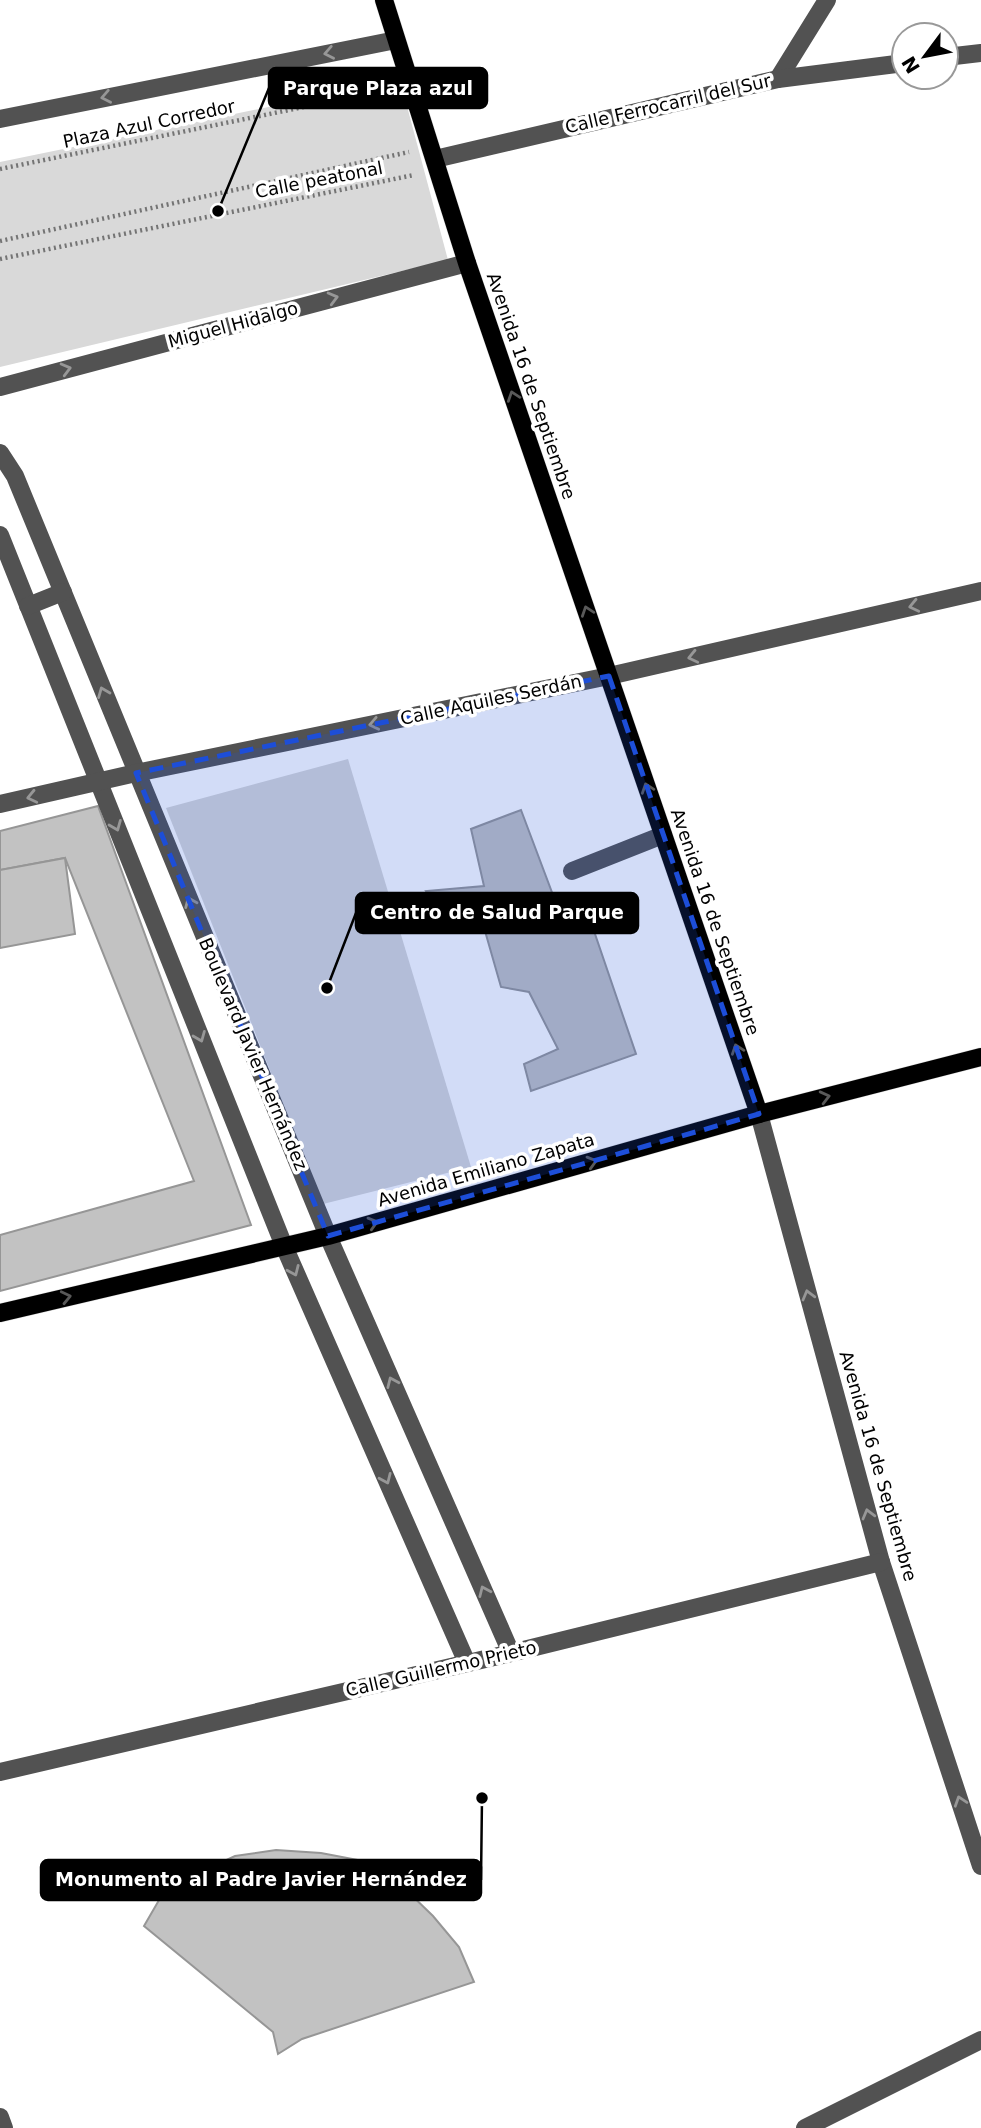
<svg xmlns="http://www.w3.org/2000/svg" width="981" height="2128" viewBox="0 0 981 2128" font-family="'DejaVu Sans',sans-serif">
<rect width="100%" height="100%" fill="#fff"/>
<g fill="#d9d9d9">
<path d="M400,80L448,260L0,367V162Z"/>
<path d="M348,759L471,1167L323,1204L166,808Z"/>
</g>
<g fill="#c2c2c2" stroke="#969696" stroke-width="2">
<path d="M98,806L251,1225L0,1291V1235L194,1181L65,858L0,870V831Z"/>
<path d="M521,810L553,895L582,896L636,1054L531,1091L524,1064L558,1049L529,992L501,987L485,931L455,933L426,891L484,886L471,829Z"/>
<path d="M65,858L75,934L0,948V870Z"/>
<path d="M276,1850L321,1853L368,1862L401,1885L433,1916L459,1947L474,1982L302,2039L278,2054L273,2032L144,1926L162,1895L196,1874L235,1856Z"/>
</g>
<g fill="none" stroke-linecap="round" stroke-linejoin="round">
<defs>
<g id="major">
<path d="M384,0L467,263L759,1114"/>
<path d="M0,1313L328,1236L759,1114L981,1057"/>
</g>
</defs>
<use href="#major" stroke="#dbdbdb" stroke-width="19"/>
<g stroke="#747474" stroke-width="4.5" stroke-dasharray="2 3.5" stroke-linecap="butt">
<path d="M0,169L387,90"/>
<path d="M0,241L409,152"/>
<path d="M0,259L414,175"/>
</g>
<g stroke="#525252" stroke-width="18">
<path d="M946,57L981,53"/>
<path d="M778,79L827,0"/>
<path d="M0,119L396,40"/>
<path d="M435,159L778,79L904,63"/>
<path d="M0,387L467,263"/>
<path d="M0,453L15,476L328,1236L511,1653"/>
<path d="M0,535L284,1246L467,1663"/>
<path d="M28,606L63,592"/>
<path d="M0,804L136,773L609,676L981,591"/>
<path d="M572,871L663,835"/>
<path d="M759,1114L881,1562L981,1866"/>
<path d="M0,1772L511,1653L881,1562"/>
<path d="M0,2117L4,2128"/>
<path d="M805,2128L981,2040"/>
</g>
<use href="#major" stroke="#000" stroke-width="18"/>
</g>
<defs><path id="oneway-chevron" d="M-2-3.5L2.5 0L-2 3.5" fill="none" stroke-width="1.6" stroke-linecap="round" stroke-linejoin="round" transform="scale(1.75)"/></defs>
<g stroke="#979797">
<use href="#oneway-chevron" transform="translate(329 53) rotate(169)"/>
<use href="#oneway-chevron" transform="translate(106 97) rotate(169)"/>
<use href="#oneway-chevron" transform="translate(333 298) rotate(-15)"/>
<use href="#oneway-chevron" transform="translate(66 369) rotate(-15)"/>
<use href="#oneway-chevron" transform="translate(914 606) rotate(167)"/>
<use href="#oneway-chevron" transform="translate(693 657) rotate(167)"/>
<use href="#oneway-chevron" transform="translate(103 692) rotate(-112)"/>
<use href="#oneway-chevron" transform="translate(374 724) rotate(168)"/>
<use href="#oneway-chevron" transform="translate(32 797) rotate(167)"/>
<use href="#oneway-chevron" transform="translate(116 826) rotate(68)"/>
<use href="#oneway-chevron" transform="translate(190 902) rotate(-113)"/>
<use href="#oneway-chevron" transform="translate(200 1037) rotate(68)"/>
<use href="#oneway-chevron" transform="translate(294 1271) rotate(66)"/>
<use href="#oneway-chevron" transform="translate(808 1295) rotate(-105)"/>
<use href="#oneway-chevron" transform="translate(392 1382) rotate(-114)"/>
<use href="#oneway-chevron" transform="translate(386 1479) rotate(66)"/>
<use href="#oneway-chevron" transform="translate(868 1514) rotate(-105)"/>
<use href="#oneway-chevron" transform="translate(484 1591) rotate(-114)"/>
<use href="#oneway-chevron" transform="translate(960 1801) rotate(-108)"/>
</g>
<g stroke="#595959">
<use href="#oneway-chevron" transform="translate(513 396) rotate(-109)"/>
<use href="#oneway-chevron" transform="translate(587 611) rotate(-109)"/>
<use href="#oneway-chevron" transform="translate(647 788) rotate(-109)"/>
<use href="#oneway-chevron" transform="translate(737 1049) rotate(-109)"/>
<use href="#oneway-chevron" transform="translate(825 1097) rotate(-14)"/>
<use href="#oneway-chevron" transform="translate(592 1162) rotate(-16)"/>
<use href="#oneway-chevron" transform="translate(373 1223) rotate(-16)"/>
<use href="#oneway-chevron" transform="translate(66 1297) rotate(-13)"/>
</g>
<path fill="#1d4ed8" fill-opacity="0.2" stroke="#1d4ed8" stroke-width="5" stroke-dasharray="14 9" stroke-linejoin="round" d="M609,676L759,1114L328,1236L136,773Z"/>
<g text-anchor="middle" stroke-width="7" stroke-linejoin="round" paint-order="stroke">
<g font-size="18" fill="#000" stroke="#fff">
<text transform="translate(668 104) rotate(-13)" y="6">Calle Ferrocarril del Sur</text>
<text transform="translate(149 124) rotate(-12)" y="6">Plaza Azul Corredor</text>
<text transform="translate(319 180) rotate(-11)" y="6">Calle peatonal</text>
<text transform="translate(233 325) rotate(-15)" y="6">Miguel Hidalgo</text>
<text transform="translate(531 386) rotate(71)" y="6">Avenida 16 de Septiembre</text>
<text transform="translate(491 700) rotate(-12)" y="6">Calle Aquiles Serdán</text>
<text transform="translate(715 922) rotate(71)" y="6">Avenida 16 de Septiembre</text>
<text transform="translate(253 1054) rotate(67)" y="6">Boulevard Javier Hernández</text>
<text transform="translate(486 1170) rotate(-16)" y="6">Avenida Emiliano Zapata</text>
<text transform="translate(878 1466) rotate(74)" y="6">Avenida 16 de Septiembre</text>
<text transform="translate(441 1669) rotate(-13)" y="6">Calle Guillermo Prieto</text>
</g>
</g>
<path fill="none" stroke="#000" stroke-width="2.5" d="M218 211L269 88M327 988L356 913M482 1798L481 1880"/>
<g fill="#000" stroke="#fff" stroke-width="2.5">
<circle cx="218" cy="211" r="7"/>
<circle cx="327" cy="988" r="7"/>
<circle cx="482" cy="1798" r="7"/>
</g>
<g fill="#000" stroke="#000" stroke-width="2.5">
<rect x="269" y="68" width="218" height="40" rx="7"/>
<rect x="356" y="893" width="282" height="40" rx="7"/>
<rect x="41" y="1860" width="440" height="40" rx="7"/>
</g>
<g font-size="19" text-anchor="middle" font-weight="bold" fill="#fff">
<text x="378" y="95">Parque Plaza azul</text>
<text x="497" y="919">Centro de Salud Parque</text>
<text x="261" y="1886">Monumento al Padre Javier Hernández</text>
</g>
<g transform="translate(925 56) rotate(238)"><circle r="33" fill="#ffffff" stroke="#999999" stroke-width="2"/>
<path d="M0-5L12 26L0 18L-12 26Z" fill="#000000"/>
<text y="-10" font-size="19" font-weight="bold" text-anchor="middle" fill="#000000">N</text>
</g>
</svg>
